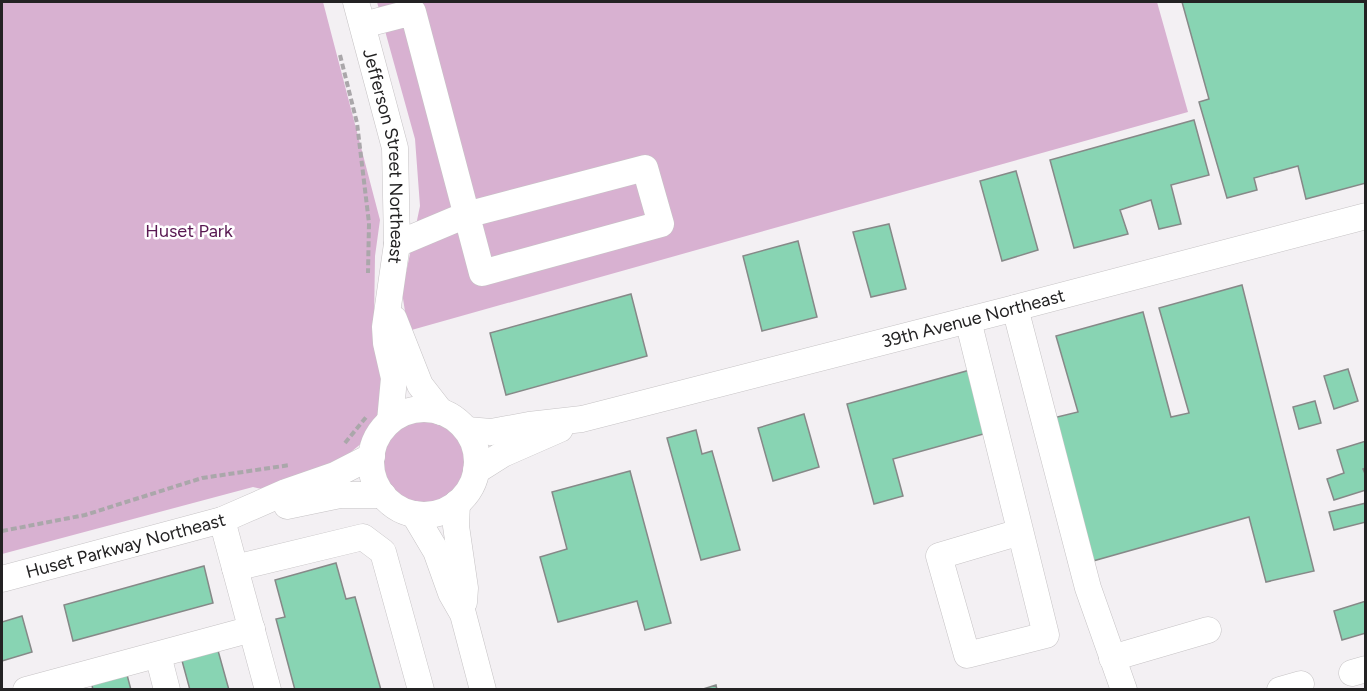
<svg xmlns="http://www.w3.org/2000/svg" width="1367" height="691" viewBox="0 0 1367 691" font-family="Figtree,sans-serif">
<rect width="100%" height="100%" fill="#f3f0f3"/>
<g fill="#d8b1d1">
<path d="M2,2H323L380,220L375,256L374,321L387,385L382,420L363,442L339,462L266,490L253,487L2,554Z"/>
<path d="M377,2H1157L1188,112L408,331L402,292L420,206L415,139Z"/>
<circle cx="426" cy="462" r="43"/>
</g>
<g fill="#88d4b3" stroke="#868988" stroke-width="1.5">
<path d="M1182,2H1366V183L1306,199L1298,166L1254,178L1257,190L1227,198L1199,102L1209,99Z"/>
<path d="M1194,120L1209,175L1171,185L1181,224L1159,229L1151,200L1120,210L1128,234L1074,248L1050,160Z"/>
<path d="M1016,171L1038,250L1002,261L980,181Z"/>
<path d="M889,224L906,289L871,297L853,232Z"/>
<path d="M798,241L817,317L762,331L743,256Z"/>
<path d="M1242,285L1314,571L1266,582L1249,517L1093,561L1053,418L1078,412L1056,336L1143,312L1171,417L1189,413L1159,308Z"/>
<path d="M631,294L647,356L506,395L490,333Z"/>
<path d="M1348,369L1358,401L1334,409L1324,376Z"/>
<path d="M970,370L987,433L893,459L903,496L874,504L847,404Z"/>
<path d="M1315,401L1321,423L1299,429L1293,407Z"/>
<path d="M804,414L819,467L773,481L758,428Z"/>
<path d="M696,430L702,454L712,451L740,550L701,560L667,438Z"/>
<path d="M1366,441V468L1363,469L1366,476V490L1334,500L1327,479L1344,473L1337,450Z"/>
<path d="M630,471L671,623L645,630L637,601L558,622L540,557L567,549L552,492Z"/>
<path d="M1366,503V522L1334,530L1329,512Z"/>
<path d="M336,563L346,599L355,597L381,690H295L276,619L285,617L275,580Z"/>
<path d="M204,566L213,603L73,641L64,605Z"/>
<path d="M1366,601V633L1342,640L1334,611Z"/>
<path d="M22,616L32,652L2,661V622Z"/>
<path d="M217,647L229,690H190L181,657Z"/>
<path d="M126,671L131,690H93L91,681Z"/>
<path d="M716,685L717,690H700Z"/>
</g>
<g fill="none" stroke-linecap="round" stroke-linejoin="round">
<defs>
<g id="minor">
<path id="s1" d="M356,2L395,148L397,244L385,327L386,343L394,378L390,421"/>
<path d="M363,25L413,12L482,273L661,224L645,168L466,215L397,244"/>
<path d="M1015,308L1088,588L1124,690"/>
<path d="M394,319L420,385L441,412"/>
<path d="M968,320L1046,635L967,655L939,556L1020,532"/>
<circle cx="424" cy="462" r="53"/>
<path id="s2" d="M467,430L491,432L529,425L582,419L1015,308L1366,216"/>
<path d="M476,471L503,454L560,429"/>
<path d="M457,503L456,526L465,588L464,602"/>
<path d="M287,506L340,495H383"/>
<path d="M414,514L436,551L451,593L463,614L483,690"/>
<path d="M222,520L268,690"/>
<path d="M235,568L363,537L383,552L421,690"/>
<path id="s3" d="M2,579L222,520L286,492L335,475L372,456"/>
<path d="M158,655L167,690"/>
<path d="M1112,658L1208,630"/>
<path d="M1352,673L1366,669"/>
<path d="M26,690L252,629"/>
<path d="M1280,690L1301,684"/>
</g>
</defs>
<use href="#minor" stroke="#c6c3c5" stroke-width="27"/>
<g stroke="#aaa7aa" stroke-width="4" stroke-dasharray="6 3" stroke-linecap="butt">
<path d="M340,55L357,123L369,223L368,273"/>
<path d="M345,443L367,416"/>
<path d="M2,531L85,515L202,478L290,465"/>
</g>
<use href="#minor" stroke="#fff" stroke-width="26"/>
</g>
<g text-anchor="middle" stroke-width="5" stroke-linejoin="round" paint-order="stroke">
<g font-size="18" fill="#232223" stroke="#fffeff">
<text dy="6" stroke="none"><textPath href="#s1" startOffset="158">Jefferson Street Northeast</textPath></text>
<text dy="6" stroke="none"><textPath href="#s2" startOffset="520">39th Avenue Northeast</textPath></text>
<text dy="6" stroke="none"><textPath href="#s3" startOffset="128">Huset Parkway Northeast</textPath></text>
</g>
<g font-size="18" fill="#591852" stroke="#fffeff">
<text x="189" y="237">Huset Park</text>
</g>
</g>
<rect width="1367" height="691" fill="none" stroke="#232223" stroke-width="6"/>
</svg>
